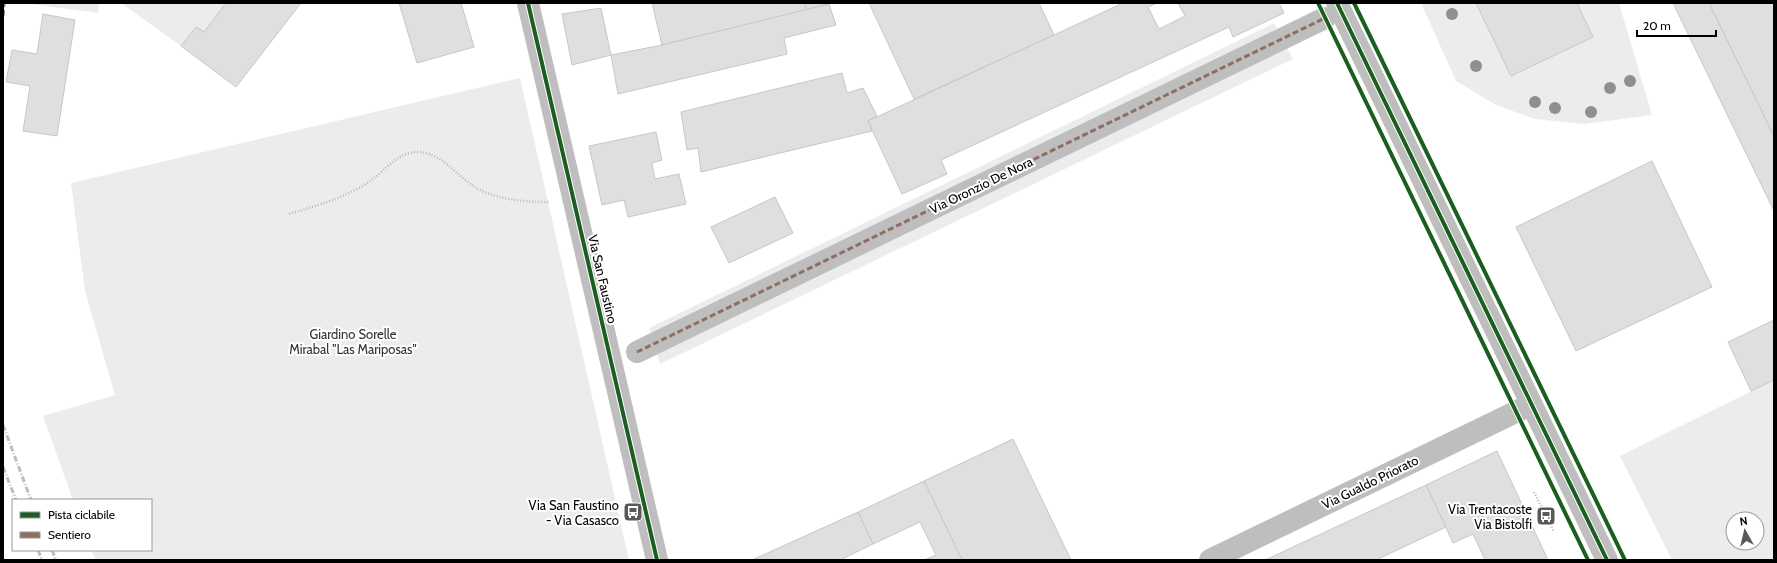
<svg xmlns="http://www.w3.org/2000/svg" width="1777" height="563" viewBox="0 0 1777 563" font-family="Cabin,sans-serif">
<rect width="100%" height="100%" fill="#fff"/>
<g fill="#ececec" fill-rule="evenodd">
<path d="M24,3H99L98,13Z"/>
<path d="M121,3H226L204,32L196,27L181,46Z"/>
<path d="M1421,3H1619L1652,115L1584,124L1535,119L1496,105L1456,81Z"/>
<path d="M1274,23L1293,59L660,364L649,328Z"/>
<path d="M520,78L629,560H96L91,550H151V500H73L43,416L115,395L85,291L71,183Z"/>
<path d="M1774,380V560H1672L1620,456ZM1733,519H1757V543H1733Z"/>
</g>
<g fill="#dfdfdf" stroke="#c7c7c7">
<path d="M226,3H301L236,87L181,46L196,27L204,32Z"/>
<path d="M399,3H461L474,47L417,63Z"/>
<path d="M652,3H804L807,10L662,45Z"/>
<path d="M804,3H828L829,4L807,10Z"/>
<path d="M869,3H1039L1054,35L914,99Z"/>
<path d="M1123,3H1157L1148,7L1159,29L1185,16L1178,3H1279L1284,13L1233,37L1229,27L941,160L947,174L902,194L868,121Z"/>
<path d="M1476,3H1577L1593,37L1511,76Z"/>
<path d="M1673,3H1709L1774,136V211Z"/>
<path d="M1709,3H1774V136Z"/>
<path d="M829,4L836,25L784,38L787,54L618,94L611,55L662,45Z"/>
<path d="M601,8L611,55L572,65L562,14Z"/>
<path d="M43,14L75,20L57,136L23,131L30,86L6,82L12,50L37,54Z"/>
<path d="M842,73L847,93L863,88L877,116L868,121L872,131L701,172L698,148L687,150L681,112Z"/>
<path d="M656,132L662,160L652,163L655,179L679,174L686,204L628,217L624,200L602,205L589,146Z"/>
<path d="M1652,161L1712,287L1576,351L1516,227Z"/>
<path d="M775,197L793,233L729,263L711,227Z"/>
<path d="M1774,320V380L1751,391L1728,342Z"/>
<path d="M1013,439L1071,560H962L924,481Z"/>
<path d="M1497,451L1548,560H1485L1473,534L1453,543L1426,485Z"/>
<path d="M924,481L962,560H924L936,555L920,522L873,544L858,512Z"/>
<path d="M1426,485L1446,527L1376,560H1265Z"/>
<path d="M858,512L873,544L840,560H752Z"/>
</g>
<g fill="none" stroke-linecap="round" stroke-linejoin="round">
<g stroke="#b9b9b9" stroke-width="2.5" stroke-dasharray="1 2" stroke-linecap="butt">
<path d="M289,214C312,207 334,201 355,190C361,187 368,183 373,179C386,169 398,153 416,152C443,151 459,180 480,190C501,200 526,202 549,202"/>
<path d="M1534,492L1554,532"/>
</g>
<g stroke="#bebebe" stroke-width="22">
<path d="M528,3L657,560"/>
<path d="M1337,3L1607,560"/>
<path d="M637,352L1325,18"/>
<path d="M1210,560L1530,405"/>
</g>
<g stroke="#bebebe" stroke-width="3" stroke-dasharray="6 2 1 2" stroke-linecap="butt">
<path d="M3,425L31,500"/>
<path d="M3,467L16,500"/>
<path d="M38,550L42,560"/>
<path d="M52,550L56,560"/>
</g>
<g stroke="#8d6e63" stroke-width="3" stroke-dasharray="6 3" stroke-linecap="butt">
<path d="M3,16L4,3"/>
<path d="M637,352L1325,18"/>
</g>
<defs>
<g id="cycleway">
<path d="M528,3L657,560"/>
<path d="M1318,3L1588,560"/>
<path d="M1337,3L1607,560"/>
<path d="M1354,3L1625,560"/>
</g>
</defs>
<use href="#cycleway" stroke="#fff" stroke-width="6"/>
<use href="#cycleway" stroke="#1b5e20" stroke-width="4"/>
</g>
<g fill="#8f8f8f">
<circle cx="1452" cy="14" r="6"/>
<circle cx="1476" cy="66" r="6"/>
<circle cx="1630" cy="81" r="6"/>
<circle cx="1610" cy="88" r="6"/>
<circle cx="1535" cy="102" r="6"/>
<circle cx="1555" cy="108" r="6"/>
<circle cx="1591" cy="112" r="6"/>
</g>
<defs>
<symbol id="bus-square" viewBox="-11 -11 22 22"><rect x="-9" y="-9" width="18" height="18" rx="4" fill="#595959" stroke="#fff"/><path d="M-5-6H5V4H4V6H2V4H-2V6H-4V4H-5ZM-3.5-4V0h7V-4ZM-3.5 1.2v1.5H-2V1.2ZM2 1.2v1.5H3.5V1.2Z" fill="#fff"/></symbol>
</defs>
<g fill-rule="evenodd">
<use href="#bus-square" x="622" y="501" width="22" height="22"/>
<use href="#bus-square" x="1535" y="505" width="22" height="22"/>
</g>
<g text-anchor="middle" stroke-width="4" stroke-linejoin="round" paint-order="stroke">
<g font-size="13" fill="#000" stroke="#fff">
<text transform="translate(981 185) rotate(-26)" y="5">Via Oronzio De Nora</text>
<text transform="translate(603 279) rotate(77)" y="5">Via San Faustino</text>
<text transform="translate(1370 482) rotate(-26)" y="5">Via Gualdo Priorato</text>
</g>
<g font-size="13" fill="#333" stroke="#fff">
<text x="353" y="339">Giardino Sorelle<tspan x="353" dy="15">Mirabal "Las Mariposas"</tspan></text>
</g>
<g font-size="13" fill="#000" stroke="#fff" text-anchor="end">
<text x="619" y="510">Via San Faustino<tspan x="619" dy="15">- Via Casasco</tspan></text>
<text x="1532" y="514">Via Trentacoste<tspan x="1532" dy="15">Via Bistolfi</tspan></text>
</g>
</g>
<rect width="1777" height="563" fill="none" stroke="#000000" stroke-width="8"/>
<rect x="12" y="499" width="140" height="52" fill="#ffffff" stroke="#999999"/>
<rect x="20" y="512" width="20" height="6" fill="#1b5e20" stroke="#999999"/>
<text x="48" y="519" font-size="12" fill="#000000">Pista ciclabile</text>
<rect x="20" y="532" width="20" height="6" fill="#8d6e63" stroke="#999999"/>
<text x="48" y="539" font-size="12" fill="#000000">Sentiero</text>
<g transform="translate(1745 531) rotate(352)"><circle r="19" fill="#ffffff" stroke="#999999"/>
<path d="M0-3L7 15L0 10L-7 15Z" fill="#595959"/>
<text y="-6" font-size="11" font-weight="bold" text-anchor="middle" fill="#000000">N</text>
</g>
<path d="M1637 30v6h79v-6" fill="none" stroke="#000000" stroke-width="2"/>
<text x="1643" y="30" font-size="12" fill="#000000" stroke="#ffffff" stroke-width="3" paint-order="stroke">20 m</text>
</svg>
